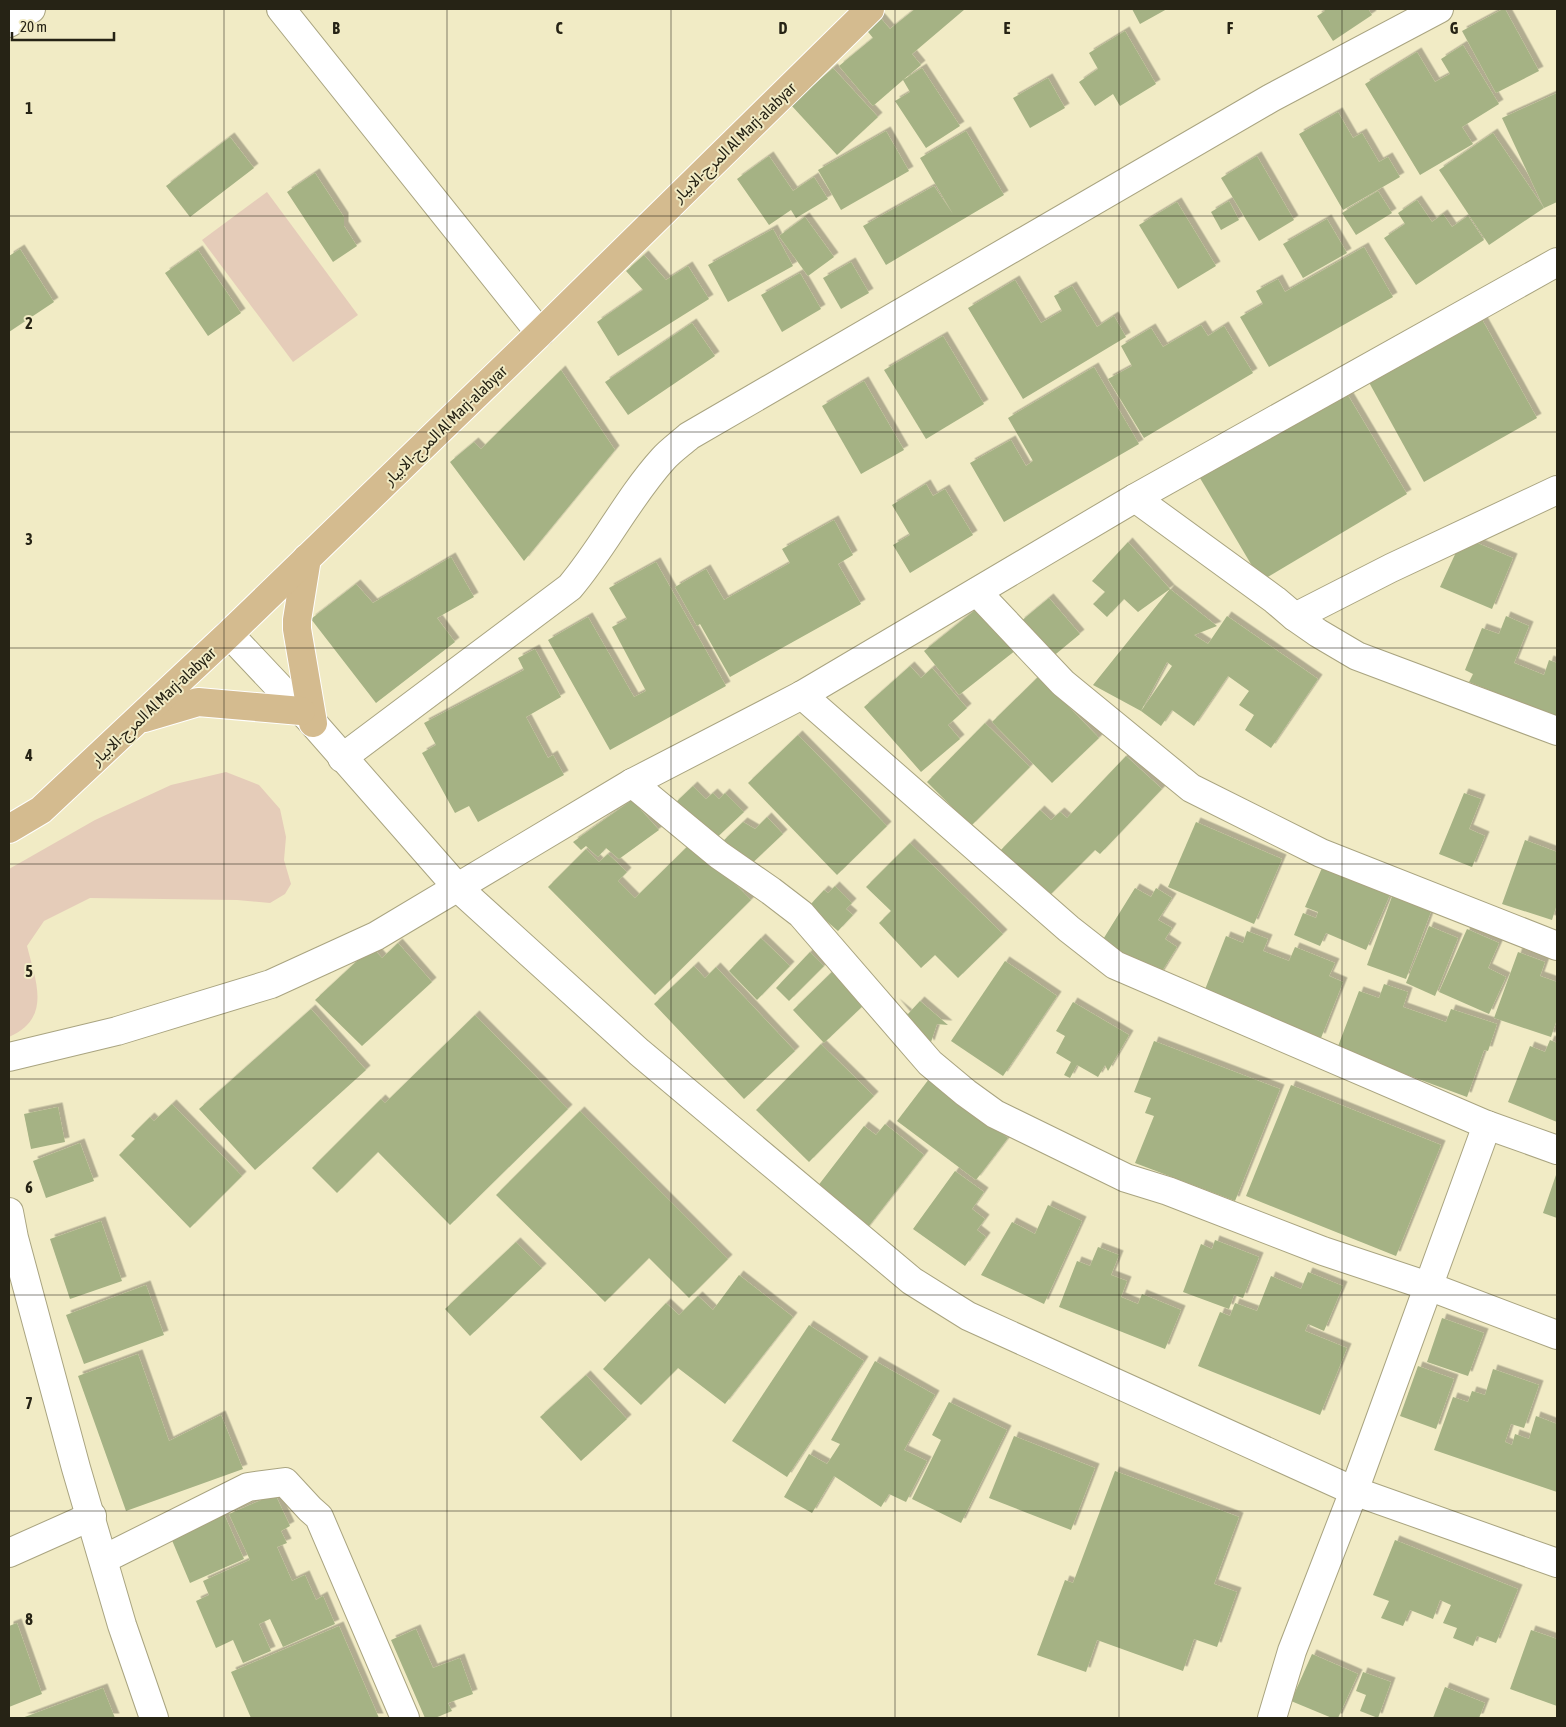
<svg xmlns="http://www.w3.org/2000/svg" width="1566" height="1727" viewBox="0 0 1566 1727" font-family="'Asap Condensed','Noto Sans Arabic',sans-serif">
<defs>
<filter id="shadow"><feDropShadow dx="4.5" dy="-4.5" stdDeviation="0" flood-color="#0004"/></filter>
</defs>
<rect width="100%" height="100%" fill="#f1ebc5"/>
<g fill="#e5ccb9">
<path d="M267,192L358,315L293,362L202,240Z"/>
<path d="M226,772L259,785L280,809L286,837L284,860L291,884L285,894L270,903L237,900L90,898L44,921L27,946C36,982 52,1018 9,1037V869L95,820L171,785Z"/>
</g>
<g fill="#a5b284" fill-rule="evenodd" filter="url(#shadow)">
<path d="M915,9H965L912,54L921,65L903,80L922,68L960,126L926,148L895,101L910,92L903,80L873,106L839,66L873,38L864,27L878,15L890,29Z"/>
<path d="M1132,9H1167L1140,24Z"/>
<path d="M1323,9H1368L1372,15L1333,41L1317,16L1325,11Z"/>
<path d="M1503,9H1505L1539,71L1496,93L1462,31Z"/>
<path d="M1125,31L1156,84L1120,106L1113,94L1095,106L1079,82L1098,69L1089,53Z"/>
<path d="M1463,45L1499,104L1462,127L1473,144L1420,175L1365,84L1417,52L1435,82L1450,74L1441,59Z"/>
<path d="M833,68L878,117L837,155L791,105Z"/>
<path d="M1048,78L1065,108L1030,128L1013,98Z"/>
<path d="M1557,93V202L1544,208L1502,118Z"/>
<path d="M1338,112L1353,138L1362,133L1379,162L1388,157L1400,177L1343,210L1299,134Z"/>
<path d="M886,131L909,171L841,210L818,170Z"/>
<path d="M966,131L1004,195L886,265L863,226L934,186L953,214L920,158Z"/>
<path d="M1493,133L1544,208L1489,245L1439,170Z"/>
<path d="M230,137L254,168L190,217L166,186Z"/>
<path d="M769,156L793,191L814,177L828,199L796,218L791,210L769,225L737,179Z"/>
<path d="M1257,156L1294,220L1259,241L1221,178Z"/>
<path d="M315,173L344,217V226L357,246L333,262L287,192Z"/>
<path d="M1378,191L1392,213L1356,235L1342,213Z"/>
<path d="M1417,200L1432,222L1443,214L1452,227L1468,216L1484,240L1416,285L1384,238L1405,224L1398,213Z"/>
<path d="M1229,201L1239,220L1221,230L1211,212Z"/>
<path d="M1177,202L1216,266L1178,289L1139,225Z"/>
<path d="M805,217L834,257L808,276L779,236Z"/>
<path d="M1327,219L1347,253L1303,278L1283,244Z"/>
<path d="M773,229L793,266L728,302L708,265Z"/>
<path d="M1364,247L1393,297L1269,367L1240,317L1263,304L1256,291L1278,279L1285,292Z"/>
<path d="M20,249L54,302L9,332V256Z"/>
<path d="M198,250L241,313L208,336L165,273Z"/>
<path d="M644,255L666,280L688,266L709,299L618,356L597,322L643,290L626,271Z"/>
<path d="M851,262L869,293L841,309L823,278Z"/>
<path d="M800,273L821,309L782,332L761,295Z"/>
<path d="M1015,280L1041,323L1062,311L1054,296L1072,286L1097,327L1114,316L1126,337L1023,399L968,308Z"/>
<path d="M1479,314L1537,418L1424,482L1366,377Z"/>
<path d="M692,323L715,356L628,415L605,382Z"/>
<path d="M1201,325L1208,336L1224,326L1253,373L1144,438L1108,379L1132,366L1121,346L1151,328L1163,347Z"/>
<path d="M943,336L984,404L926,439L884,370Z"/>
<path d="M1094,367L1139,444L1004,522L970,463L1011,440L1026,466L1033,461L1008,418Z"/>
<path d="M561,370L615,450L524,561L450,462L474,442L481,449Z"/>
<path d="M864,381L904,450L861,474L822,406Z"/>
<path d="M1343,387L1407,494L1261,581L1197,473Z"/>
<path d="M926,484L933,496L945,489L973,535L910,573L893,545L910,535L892,505Z"/>
<path d="M834,520L853,555L838,564L861,604L730,677L700,624L697,626L675,587L706,569L724,600L790,563L782,549Z"/>
<path d="M1463,537L1513,558L1492,609L1440,587Z"/>
<path d="M1128,542L1170,589L1217,626L1194,635L1208,644L1227,616L1318,679L1271,748L1245,730L1254,715L1239,705L1249,691L1228,676L1194,726L1172,710L1161,726L1141,711L1093,685L1170,589L1138,612L1124,599L1107,617L1093,604L1105,592L1092,581ZM1167,662L1172,666L1141,711Z"/>
<path d="M451,557L474,597L437,618L455,642L376,703L311,619L356,584L373,603Z"/>
<path d="M656,562L726,686L610,750L548,640L588,617L634,697L646,691L612,627L627,619L609,588Z"/>
<path d="M1049,598L1080,634L1051,658L1020,622Z"/>
<path d="M980,606L1016,650L959,695L924,651Z"/>
<path d="M1506,616L1529,626L1514,663L1544,675L1549,660L1557,663V717L1469,682L1473,674L1465,670L1482,628L1499,634Z"/>
<path d="M535,649L561,697L526,717L548,758L553,755L564,775L478,822L469,806L455,813L422,753L436,745L424,723L524,670L518,658Z"/>
<path d="M910,666L921,678L932,668L967,708L948,725L960,739L921,772L864,707Z"/>
<path d="M1039,676L1099,738L1052,783L992,722Z"/>
<path d="M985,723L1030,767L971,826L927,782Z"/>
<path d="M798,735L887,826L837,875L748,783Z"/>
<path d="M1126,756L1162,789L1100,854L1095,850L1046,899L999,852L1040,810L1051,820L1060,812L1067,818Z"/>
<path d="M693,786L706,799L713,793L719,799L725,793L744,812L711,843L674,804Z"/>
<path d="M1464,793L1481,799L1469,829L1485,836L1472,867L1439,854Z"/>
<path d="M632,800L659,830L619,859L606,848L598,857L586,846L581,850L573,842Z"/>
<path d="M767,817L783,834L747,868L722,842L743,822L755,829Z"/>
<path d="M1196,822L1282,859L1254,924L1168,887Z"/>
<path d="M1525,840L1557,852V904L1552,920L1502,904Z"/>
<path d="M693,841L751,900L655,995L548,887L586,849L599,862L608,854L627,872L618,881L635,898Z"/>
<path d="M910,843L1003,934L958,978L935,955L921,968L879,923L891,911L866,887Z"/>
<path d="M1325,861L1392,890L1366,950L1326,933L1320,946L1294,935L1303,913L1316,918L1318,912L1305,907Z"/>
<path d="M835,886L852,903L846,909L853,915L838,931L809,906L824,890L828,893Z"/>
<path d="M1135,888L1151,897L1156,888L1172,898L1158,920L1172,928L1165,939L1177,947L1159,976L1102,941Z"/>
<path d="M1394,891L1433,906L1406,979L1367,965Z"/>
<path d="M1429,926L1458,938L1435,996L1406,983Z"/>
<path d="M1467,929L1499,943L1488,968L1506,977L1489,1014L1439,992Z"/>
<path d="M1247,931L1268,939L1263,951L1289,961L1295,947L1335,963L1329,976L1343,982L1321,1038L1204,992L1226,936L1243,943Z"/>
<path d="M761,938L790,966L757,1000L729,971Z"/>
<path d="M398,943L432,982L362,1046L315,1000L372,947L382,958Z"/>
<path d="M810,952L824,966L789,1001L776,988Z"/>
<path d="M1518,952L1545,962L1540,976L1557,982V1019L1551,1037L1494,1018Z"/>
<path d="M1005,961L1057,996L1003,1076L951,1041Z"/>
<path d="M694,966L705,978L716,967L795,1051L744,1099L654,1004Z"/>
<path d="M835,969L867,1002L824,1043L793,1010Z"/>
<path d="M1384,984L1408,992L1403,1007L1446,1022L1451,1009L1497,1024L1488,1051L1484,1050L1467,1097L1337,1049L1359,991L1379,998Z"/>
<path d="M920,1001L948,1025L937,1024L930,1045L895,1003L908,1014Z"/>
<path d="M1073,1002L1129,1035L1108,1071L1105,1065L1098,1077L1077,1065L1070,1078L1064,1075L1071,1062L1056,1053L1065,1036L1056,1031Z"/>
<path d="M311,1009L366,1070L255,1170L199,1109Z"/>
<path d="M475,1015L568,1109L450,1225L378,1152L337,1193L312,1168L381,1099L385,1103Z"/>
<path d="M1550,1040L1557,1043V1122L1508,1102L1530,1046L1545,1052Z"/>
<path d="M1154,1041L1280,1089L1235,1201L1135,1163L1154,1116L1145,1113L1151,1098L1134,1092Z"/>
<path d="M821,1044L874,1096L809,1162L756,1110Z"/>
<path d="M929,1079L1008,1138L976,1180L897,1121Z"/>
<path d="M1291,1085L1441,1145L1396,1256L1246,1196Z"/>
<path d="M172,1104L242,1176L190,1228L119,1155L135,1139L131,1136L150,1117L154,1121Z"/>
<path d="M58,1107L65,1142L31,1149L24,1114Z"/>
<path d="M580,1111L728,1259L689,1298L649,1258L605,1302L496,1195Z"/>
<path d="M885,1124L924,1155L865,1231L814,1191L864,1126L876,1135Z"/>
<path d="M80,1143L94,1181L46,1198L33,1161Z"/>
<path d="M955,1171L984,1192L972,1209L985,1219L977,1230L986,1237L965,1266L913,1229Z"/>
<path d="M1557,1172V1218L1543,1213Z"/>
<path d="M1048,1205L1082,1221L1044,1304L981,1275L1012,1222L1035,1234Z"/>
<path d="M101,1221L122,1281L70,1299L50,1239Z"/>
<path d="M1215,1240L1259,1257L1243,1298L1234,1295L1229,1309L1183,1292L1201,1244L1212,1249Z"/>
<path d="M516,1242L542,1268L470,1336L445,1309Z"/>
<path d="M1098,1247L1119,1255L1111,1275L1127,1281L1121,1297L1138,1304L1142,1294L1181,1310L1165,1349L1059,1307L1077,1261L1090,1266Z"/>
<path d="M1308,1272L1343,1286L1324,1331L1308,1324L1305,1331L1347,1348L1320,1415L1198,1366L1220,1312L1230,1316L1235,1303L1257,1311L1271,1276L1301,1289Z"/>
<path d="M739,1275L793,1317L725,1404L678,1368L641,1405L603,1369L666,1303L679,1315L698,1296L713,1310Z"/>
<path d="M146,1285L164,1335L84,1364L66,1315Z"/>
<path d="M1442,1318L1484,1333L1468,1376L1427,1362Z"/>
<path d="M809,1325L864,1361L787,1477L732,1441Z"/>
<path d="M138,1354L169,1441L221,1415L243,1469L126,1511L78,1376Z"/>
<path d="M875,1361L935,1395L904,1450L927,1461L906,1502L889,1494L881,1507L834,1476L812,1513L784,1497L809,1454L827,1464L840,1444L831,1440Z"/>
<path d="M1418,1366L1454,1379L1436,1429L1400,1416Z"/>
<path d="M1493,1369L1539,1385L1524,1428L1511,1424L1505,1442L1512,1445L1515,1434L1529,1439L1536,1416L1557,1424V1492L1434,1450L1453,1397L1468,1402L1472,1391L1485,1395Z"/>
<path d="M586,1375L627,1419L581,1461L540,1417Z"/>
<path d="M949,1402L1007,1430L961,1523L912,1499L941,1440L932,1435Z"/>
<path d="M1014,1436L1095,1468L1071,1530L989,1498Z"/>
<path d="M1115,1471L1239,1517L1214,1584L1237,1592L1217,1647L1194,1639L1183,1671L1097,1640L1086,1672L1037,1655L1065,1580L1073,1583Z"/>
<path d="M275,1494L290,1526L281,1531L287,1543L277,1547L292,1581L305,1575L316,1600L323,1596L335,1624L283,1647L270,1619L259,1624L271,1651L243,1663L233,1640L216,1648L196,1601L209,1595L203,1581L250,1560L229,1514Z"/>
<path d="M224,1514L244,1559L190,1583L171,1538Z"/>
<path d="M1395,1540L1518,1589L1496,1643L1477,1636L1473,1646L1453,1638L1457,1628L1443,1623L1451,1605L1440,1600L1433,1619L1410,1610L1403,1626L1381,1618L1389,1601L1373,1595Z"/>
<path d="M17,1623L42,1694L9,1707V1626Z"/>
<path d="M339,1626L379,1718H251L231,1672Z"/>
<path d="M416,1629L433,1668L460,1658L473,1694L448,1703L452,1711L435,1718H425L391,1640Z"/>
<path d="M1531,1630L1557,1639V1706L1510,1689Z"/>
<path d="M1312,1654L1358,1674L1338,1718H1332L1291,1701Z"/>
<path d="M1363,1672L1391,1682L1378,1718L1360,1711L1366,1695L1356,1691Z"/>
<path d="M1445,1687L1485,1703L1479,1718H1433Z"/>
<path d="M103,1688L115,1718H22Z"/>
</g>
<g fill="none" stroke-linecap="round" stroke-linejoin="round">
<defs>
<g id="minor">
<path d="M281,9L540,333"/>
<path d="M9,23L31,9"/>
<path d="M1135,498L1275,600L1295,617L1318,633L1357,656L1557,731"/>
<path d="M977,592L1063,683L1191,788L1321,853L1557,946"/>
<path d="M1295,617L1391,568L1557,490"/>
<path d="M229,634L313,723L457,887L639,1052L912,1281L968,1316L1354,1491L1557,1563"/>
<path d="M802,695L1069,929L1115,965L1487,1125L1557,1150"/>
<path d="M342,758L570,587C604,547 627,499 663,459C670,451 680,444 689,436L1271,98L1439,9"/>
<path d="M632,783L719,855L771,891L801,914L930,1063L966,1093L995,1114L1126,1178L1168,1191L1323,1251L1428,1286L1557,1335"/>
<path d="M9,1057L117,1031L271,984L376,936L632,783L802,695L1135,498L1557,262"/>
<path d="M9,1212L14,1238L76,1468L122,1625L154,1718"/>
<path d="M9,1553L92,1516"/>
<path d="M104,1559L248,1487L285,1482L310,1509L319,1517L405,1718"/>
<path d="M1272,1718L1292,1651L1354,1491L1487,1125"/>
</g>
<g id="major">
<path d="M307,558L297,620V629L313,723"/>
<path d="M144,718L198,702L301,711"/>
<path d="M9,829L41,810L229,634L540,333L870,9"/>
</g>
</defs>
<use href="#minor" stroke="#a9a480" stroke-width="30"/>
<use href="#major" stroke="#fff" stroke-width="30"/>
<use href="#minor" stroke="#fff" stroke-width="28"/>
<use href="#major" stroke="#d4bb8f" stroke-width="28"/>
</g>
<path fill="none" stroke="#262315" stroke-width="1" stroke-opacity="0.55" d="M224,9V1718M447,9V1718M671,9V1718M895,9V1718M1119,9V1718M1342,9V1718M9,216H1557M9,432H1557M9,648H1557M9,864H1557M9,1079H1557M9,1295H1557M9,1511H1557"/>
<g text-anchor="middle" stroke-width="4" stroke-linejoin="round" paint-order="stroke">
<g font-size="16" fill="#262315" stroke="#f1ebc5">
<text transform="translate(734 142) rotate(-44)" y="6">المرج-الابيار Al Marj-alabyar</text>
<text transform="translate(445 425) rotate(-44)" y="6">المرج-الابيار Al Marj-alabyar</text>
<text transform="translate(153 706) rotate(-43)" y="6">المرج-الابيار Al Marj-alabyar</text>
</g>
</g>
<g font-size="16" text-anchor="middle" font-weight="bold" fill="#262315" stroke="#f1ebc5" stroke-width="4" stroke-linejoin="round" paint-order="stroke">
<text x="336" y="34">B</text>
<text x="559" y="34">C</text>
<text x="783" y="34">D</text>
<text x="1007" y="34">E</text>
<text x="1230" y="34">F</text>
<text x="1454" y="34">G</text>
<text x="29" y="114">1</text>
<text x="29" y="329">2</text>
<text x="29" y="545">3</text>
<text x="29" y="761">4</text>
<text x="29" y="977">5</text>
<text x="29" y="1193">6</text>
<text x="29" y="1409">7</text>
<text x="29" y="1625">8</text>
</g>
<rect width="1566" height="1727" fill="none" stroke="#262315" stroke-width="20"/>
<path d="M12 32v8h102v-8" fill="none" stroke="#262315" stroke-width="2.5"/>
<text x="20" y="32" font-size="15" fill="#262315" stroke="#f1ebc5" stroke-width="4" paint-order="stroke">20 m</text>
</svg>
